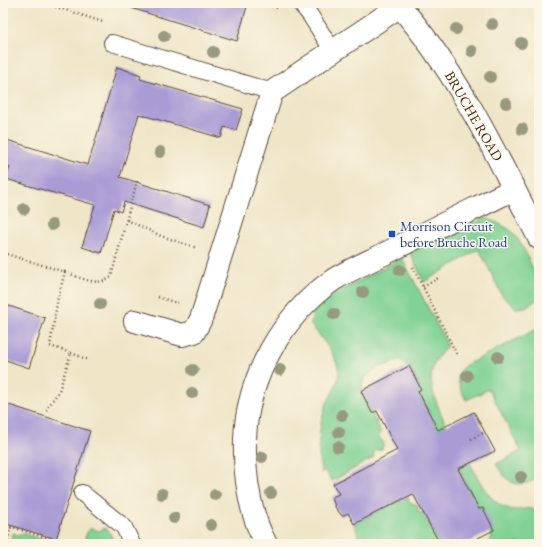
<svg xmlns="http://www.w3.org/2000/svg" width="542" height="547" viewBox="0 0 542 547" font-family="'EB Garamond',serif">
<rect width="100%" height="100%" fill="#fcf5e5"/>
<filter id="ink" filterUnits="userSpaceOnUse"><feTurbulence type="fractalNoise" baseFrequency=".025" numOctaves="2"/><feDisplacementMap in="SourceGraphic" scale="8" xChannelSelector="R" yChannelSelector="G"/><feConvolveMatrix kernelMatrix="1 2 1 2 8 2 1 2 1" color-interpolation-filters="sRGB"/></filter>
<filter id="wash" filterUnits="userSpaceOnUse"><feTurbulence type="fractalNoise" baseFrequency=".012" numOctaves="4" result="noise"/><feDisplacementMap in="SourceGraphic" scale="16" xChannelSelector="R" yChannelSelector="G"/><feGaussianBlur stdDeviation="0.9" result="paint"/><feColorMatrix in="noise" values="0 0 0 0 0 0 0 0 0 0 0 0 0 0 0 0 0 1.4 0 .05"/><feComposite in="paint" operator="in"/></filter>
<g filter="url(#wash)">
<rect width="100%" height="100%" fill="#efe6c8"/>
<g fill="#81d294" stroke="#5e7e59">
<path d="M485,218C494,221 503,225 510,230C523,240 542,284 537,300L525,307L516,308L503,297L479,249L424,282L410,253Z"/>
<path d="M402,258L446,342V348C419,373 435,398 446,426L438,430L418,391L421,389L410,367H407L401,361C387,364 370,368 363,382C361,385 363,387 361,390L381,433L378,436L384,443L382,449L374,451L373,458L332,481L326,471L321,472C318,452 318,431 324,411C328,397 342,383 338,367C334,352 321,337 311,325L313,310L326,299Z"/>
<path d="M537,329L539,332V478C517,489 509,485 496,464L521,451L489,389L466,400C460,388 452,375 466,365Z"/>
<path d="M470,463C480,483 491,507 515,510C522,510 531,506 536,511C542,518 539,535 539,544H488L492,537L483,508L479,509L459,469Z"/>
<path d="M408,497L409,502L418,505V512L423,513L440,544H363L357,539L358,534L354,524Z"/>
<path d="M91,528L99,531L105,528L109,531L115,544H83L87,532Z"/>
<path d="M13,533L20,536L21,533L55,544H10Z"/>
</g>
<g id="blocks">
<g fill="#a99cd5">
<path d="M132,3H248L237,41L131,8Z"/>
<path d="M117,67L141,75L140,79L243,109L236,130L224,127L221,138L139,114L120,177L210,205L204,227L124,202L121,212L114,209L101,253L82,247L95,205L6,179L10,167L3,165V154L7,140L88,165Z"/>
<path d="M3,304L45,318L29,368L3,359Z"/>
<path d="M409,366L421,389L418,391L438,430L474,412L495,451L458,469L479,509L483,508L494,530L466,544H440L413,494L354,524L348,513L342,516L335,507L332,497L339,494L333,484L397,450L377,411L372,413L361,391Z"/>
<path d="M3,403L90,431L56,539L3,523Z"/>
</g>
</g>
</g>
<g filter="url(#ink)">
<use href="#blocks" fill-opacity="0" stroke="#564638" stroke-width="1"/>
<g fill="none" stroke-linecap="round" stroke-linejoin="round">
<defs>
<g id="lane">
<path d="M300,3L310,15L333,51"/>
<path d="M112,43L272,92"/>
<path d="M82,493L124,527L132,544"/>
</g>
<g id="street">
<path d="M397,3C458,72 497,156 539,238"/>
<path d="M135,321L182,335L194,332L201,319L272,92L400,6"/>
<path d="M266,544C249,512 244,474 245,439C247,377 283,315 333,280C352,268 373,260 392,250C433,229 474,209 514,189"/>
</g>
</defs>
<use href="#lane" stroke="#564638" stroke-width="18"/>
<use href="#street" stroke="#564638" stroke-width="24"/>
<g stroke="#564638" stroke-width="2.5" stroke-dasharray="1 3" stroke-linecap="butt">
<path d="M44,3L103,22"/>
<path d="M265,3L279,9"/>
<path d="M127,220L161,236L197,248"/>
<path d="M3,253L65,272"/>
<path d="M413,267L457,355"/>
<path d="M423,287L440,277"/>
<path d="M158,297L180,304"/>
<path d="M71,353L89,360"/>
<path d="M46,410L59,391L71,353L50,346L58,297L65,272C80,277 97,288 111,277L137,181"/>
<path d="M471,439L485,432"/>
<path d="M3,524L65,544"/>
<path d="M7,544L11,527"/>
</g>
<use href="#lane" stroke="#fff" stroke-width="16"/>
<use href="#street" stroke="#fff" stroke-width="22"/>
</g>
<g fill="#989a7e">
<circle cx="492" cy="24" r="6"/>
<circle cx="456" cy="29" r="6"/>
<circle cx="164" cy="36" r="6"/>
<circle cx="521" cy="43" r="6"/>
<circle cx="472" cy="51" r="6"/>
<circle cx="213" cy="52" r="6"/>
<circle cx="490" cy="77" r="6"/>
<circle cx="506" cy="103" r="6"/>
<circle cx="522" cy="129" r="6"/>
<circle cx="160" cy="152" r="6"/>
<circle cx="24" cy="209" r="6"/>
<circle cx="52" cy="225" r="6"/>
<circle cx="400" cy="270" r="6"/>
<circle cx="363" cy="292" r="6"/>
<circle cx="100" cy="304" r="6"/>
<circle cx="334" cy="314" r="6"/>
<circle cx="498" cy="357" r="6"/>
<circle cx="193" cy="370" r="6"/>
<circle cx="280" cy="370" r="6"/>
<circle cx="467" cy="376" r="6"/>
<circle cx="192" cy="393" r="6"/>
<circle cx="342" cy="415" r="6"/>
<circle cx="339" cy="432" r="6"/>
<circle cx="338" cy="447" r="6"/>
<circle cx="262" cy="457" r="6"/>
<circle cx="521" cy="477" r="6"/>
<circle cx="271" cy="493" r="6"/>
<circle cx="162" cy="494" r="6"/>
<circle cx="215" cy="495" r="6"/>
<circle cx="174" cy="518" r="6"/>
<circle cx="211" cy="525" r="6"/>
</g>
</g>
<rect fill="#1a4fb4" stroke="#fcf5e5" stroke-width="1.5" x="388" y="230" width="8" height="8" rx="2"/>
<g text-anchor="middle" stroke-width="3" stroke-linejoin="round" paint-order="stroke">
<g font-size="14" fill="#3b2a1e" stroke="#fcf5e5">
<text transform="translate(474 116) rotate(60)" y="5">BRUCHE ROAD</text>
</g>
<g font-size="14" fill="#164399" stroke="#fcf5e5" text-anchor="start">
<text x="400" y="231">Morrison Circuit<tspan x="400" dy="16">before Bruche Road</tspan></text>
</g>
</g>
<rect width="542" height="547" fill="none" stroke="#fcf5e5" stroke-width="16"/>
</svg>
